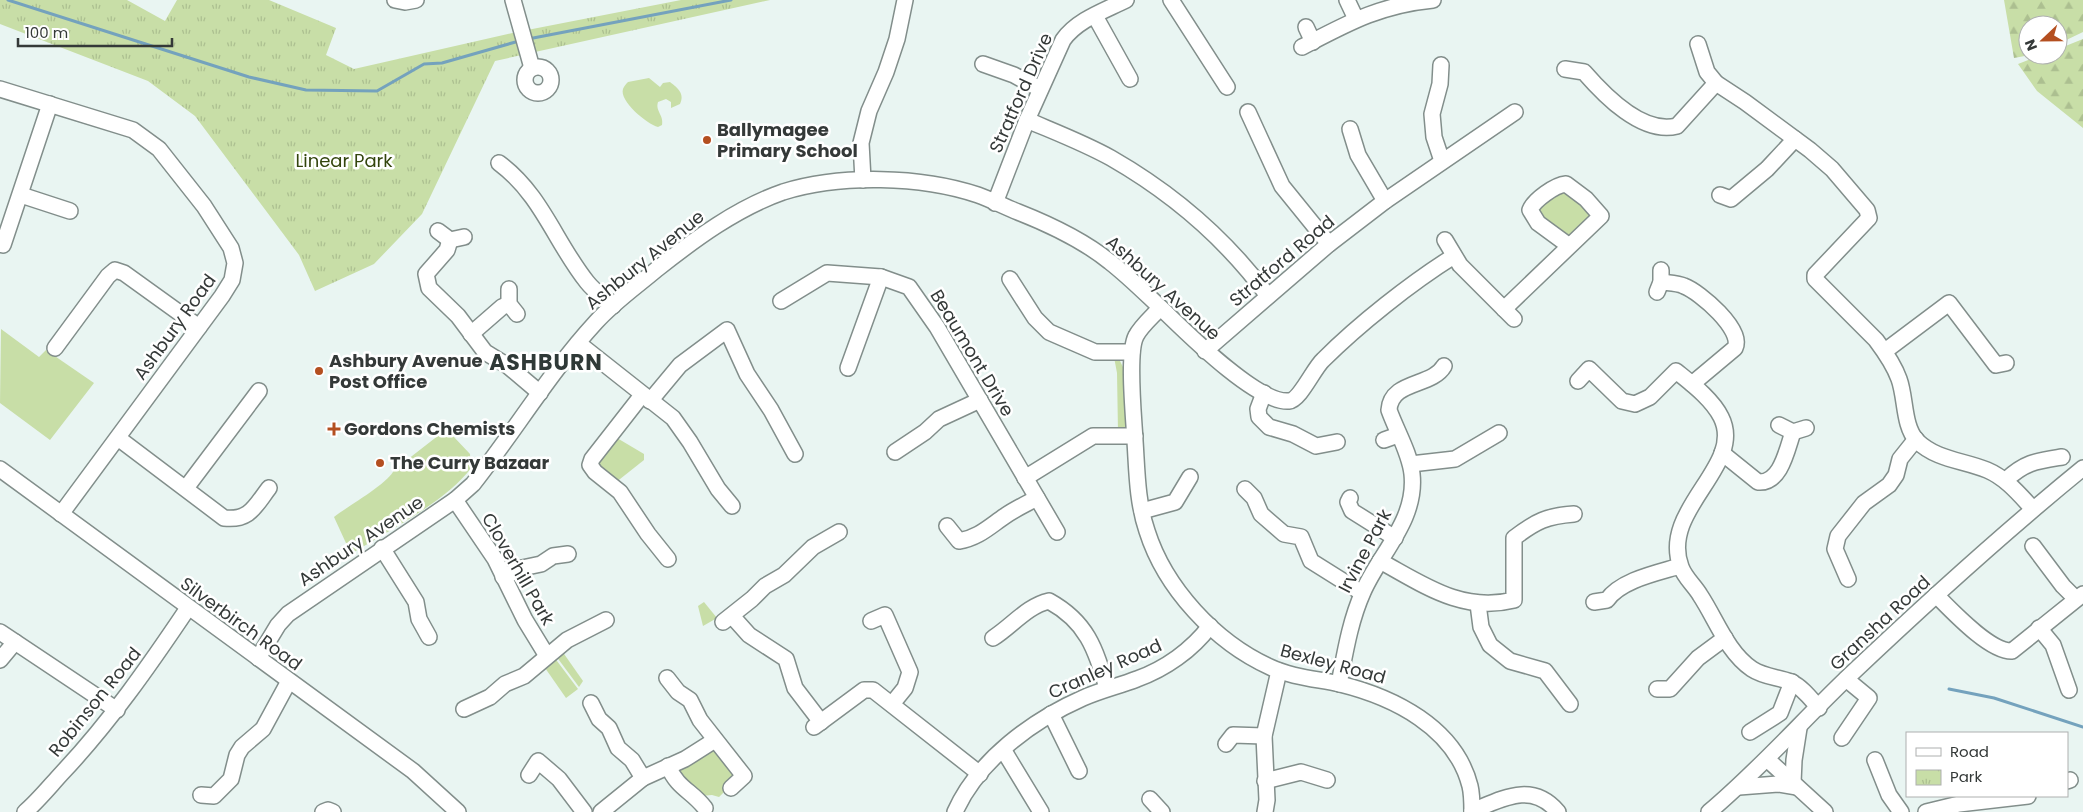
<svg xmlns="http://www.w3.org/2000/svg" width="2083" height="812" viewBox="0 0 2083 812" font-family="Poppins,sans-serif">
<defs>
<pattern id="forest-firs" width="22" height="20" patternUnits="userSpaceOnUse" patternTransform="scale(1.25)"><rect width="22" height="20" fill="#c8dea7"/><path d="M5 1l3.5 6h-7zM16 11l3.5 6h-7z" fill="#acbf90"/></pattern>
<pattern id="park-tufts" width="24" height="20" patternUnits="userSpaceOnUse" patternTransform="scale(1.25)"><rect width="24" height="20" fill="#c8dea7"/><path d="M3 7l-1-3M5 7V3M7 7l1-3M15 17l-1-3M17 17v-4M19 17l1-3" fill="none" stroke="#acbf90"/></pattern>
</defs>
<rect width="100%" height="100%" fill="#e9f5f2"/>
<g fill="#c8dea7">
<path d="M649,78L660,87L663,83L670,82C678,88 685,94 680,104L671,108V102L666,99L658,102C655,111 664,115 662,125L658,127C647,124 619,101 623,89C624,86 626,84 628,82Z"/>
<path d="M1562,191L1569,192L1592,216L1569,237L1539,218L1537,208Z"/>
<path d="M1,329L39,357L46,350L94,383L50,440L0,403Z"/>
<path d="M1114,357L1120,361L1125,371L1126,428L1118,432L1117,373Z"/>
<path d="M446,433L453,436L470,454L471,468C447,501 386,532 351,554L334,517C348,506 389,483 394,470L439,435Z"/>
<path d="M617,438L644,454V460L615,483L599,465V462Z"/>
<path d="M704,602L717,618L703,626L698,606Z"/>
<path d="M562,651L583,681L579,687L556,656Z"/>
<path d="M554,657L578,689L566,698L543,665Z"/>
<path d="M714,748L733,771L734,776L725,784L726,790L719,797L712,795L701,796L676,770Z"/>
</g>
<g fill="url(#forest-firs)">
<path d="M2004,0H2083V32L2058,44V25H2028L2030,55L2014,58Z"/>
<path d="M2083,39V128L2037,91L2018,64L2041,55H2058V49Z"/>
</g>
<path fill="url(#park-tufts)" d="M0,0H127L165,21L177,0H269L336,28L326,55L354,69L517,32L681,0H770L495,61L422,214L374,264L315,291L299,255L195,116L148,81L0,24Z"/>
<g fill="none" stroke-linecap="round" stroke-linejoin="round">
<g stroke="#74a2bd" stroke-width="3">
<path d="M8,0L249,77L306,90L377,91L424,64L442,63L519,41"/>
<path d="M528,39L731,0"/>
<path d="M1949,689L1994,698L2083,727"/>
</g>
<defs>
<g id="minor">
<path d="M395,0L405,2L416,0"/>
<path d="M513,0L532,68"/>
<path d="M1171,0L1227,87"/>
<path d="M1347,0L1356,19"/>
<path d="M1095,16L1130,79"/>
<path d="M1306,27L1313,42"/>
<path d="M1698,44L1707,72L1716,83L1745,102L1810,150L1832,169L1867,210L1869,218L1815,275V279L1876,340C1885,352 1894,365 1899,379C1906,398 1903,426 1917,441C1937,460 1962,460 1987,470C2006,478 2019,494 2033,509"/>
<path d="M1302,47C1348,23 1380,5 1433,0"/>
<path d="M983,64L1014,75L1040,89"/>
<path d="M1441,65L1440,84L1432,114L1434,137L1442,161"/>
<circle cx="538" cy="80" r="13"/>
<path d="M1565,69L1584,72C1604,95 1642,135 1677,126L1716,83"/>
<path d="M0,89L133,130L159,149L204,206L231,248L235,263L232,280L222,296L61,514"/>
<path d="M1248,112L1282,186L1329,244"/>
<path d="M1027,120C1055,132 1084,143 1111,158C1172,193 1226,239 1268,296"/>
<path d="M1350,129L1358,155L1385,201"/>
<path d="M499,163C542,195 555,242 587,282C594,291 604,298 613,306"/>
<path d="M863,180L861,143L869,111L886,72L897,39L905,0"/>
<path d="M21,195L70,211"/>
<path d="M1720,195L1731,199L1767,169L1795,139"/>
<path d="M995,203L1027,120L1063,40C1077,20 1104,11 1126,0"/>
<path d="M438,231L450,240L464,237"/>
<path d="M450,240L447,250L426,274L429,288L458,316L485,352L508,366L540,393"/>
<path d="M1445,240L1460,265L1514,319"/>
<path d="M3,245L50,104"/>
<path d="M1010,279L1035,318L1049,332L1095,352H1132"/>
<path d="M1661,282C1669,283 1678,283 1684,286C1700,292 1744,330 1735,348L1692,384"/>
<path d="M509,289V304L517,314"/>
<path d="M1657,292L1661,282V270"/>
<path d="M781,301L827,273L881,277L909,287L937,327L1057,532"/>
<path d="M1160,308C1153,316 1141,326 1136,336C1127,353 1134,419 1135,441C1137,471 1137,502 1147,531C1165,588 1215,642 1270,667C1291,677 1317,679 1340,684C1393,697 1455,727 1470,786C1472,794 1472,803 1472,812"/>
<path d="M1504,309L1601,216L1586,199L1566,184C1555,185 1534,200 1530,210L1538,223L1568,245"/>
<path d="M471,334L502,307L509,304"/>
<path d="M578,343L673,418L690,442L718,489L732,506"/>
<path d="M55,348L108,276L115,270L124,273L199,327"/>
<path d="M1205,351L1329,244L1385,201L1515,112"/>
<path d="M1885,351L1949,303L1996,365L2006,363"/>
<path d="M848,368L881,277"/>
<path d="M1578,381L1589,369L1622,401L1635,404L1650,397L1676,371C1692,384 1712,399 1721,417C1746,466 1659,509 1681,567C1685,578 1694,585 1700,595C1716,619 1727,652 1752,669C1764,677 1778,677 1791,682C1802,687 1811,699 1819,708"/>
<path d="M1264,393L1258,409L1259,417L1269,427L1293,434L1316,446L1337,442"/>
<path d="M642,395L592,459L590,465L595,472L620,492L648,534L668,559"/>
<path d="M650,401L680,365L727,330L747,374L771,410L795,454"/>
<path d="M1779,425L1793,432L1806,428"/>
<path d="M118,438L224,518C250,521 255,506 269,488"/>
<path d="M1384,440L1398,435"/>
<path d="M895,452L925,432L939,419L980,400"/>
<path d="M1722,453L1758,482C1781,484 1787,449 1793,432"/>
<path d="M1411,464L1455,459L1499,433"/>
<path d="M0,469L413,771L458,812"/>
<path d="M1025,478L1093,436H1135"/>
<path d="M2006,480C2025,462 2037,461 2062,457"/>
<path d="M186,488L259,391"/>
<path d="M1245,489L1254,498L1261,514L1284,534L1301,537L1311,561L1362,593"/>
<path d="M1350,498L1348,502L1352,511L1395,538"/>
<path d="M455,500L495,559L525,620L547,656"/>
<path d="M1142,511L1175,502L1190,477"/>
<path d="M947,526L959,541C978,538 989,527 1005,516C1015,509 1026,504 1037,498"/>
<path d="M2033,546L2063,586L2075,598"/>
<path d="M382,548L416,602L419,619L429,637"/>
<path d="M1380,561C1424,585 1462,613 1514,600V538C1536,521 1547,516 1574,514"/>
<path d="M503,577L522,568L541,564L553,556L568,554"/>
<path d="M1848,579L1835,549L1838,536L1864,503L1889,485L1896,475L1900,459L1916,439"/>
<path d="M1936,595C1952,611 1990,652 2012,651L2083,594"/>
<path d="M1594,602L1607,600C1621,580 1657,573 1680,566"/>
<path d="M1478,604L1481,627L1490,645L1510,661L1545,671L1570,704"/>
<path d="M732,616L749,635L786,659L795,688L821,722"/>
<path d="M871,621L885,615L910,672L905,688L892,704"/>
<path d="M723,622L752,599L765,586L784,575L813,547L839,532"/>
<path d="M2039,628L2053,645L2069,690"/>
<path d="M0,632L117,710"/>
<path d="M993,638C1012,626 1027,606 1049,601C1087,622 1095,648 1107,688"/>
<path d="M258,658L278,625L288,614L455,500L473,484C515,431 550,372 596,322C614,302 637,286 657,269C695,239 737,208 783,192C841,174 921,176 978,195C992,200 1005,207 1018,212C1051,225 1083,240 1110,262C1128,276 1144,292 1161,308C1184,330 1257,404 1289,401C1300,400 1314,368 1323,360C1359,324 1411,283 1454,256"/>
<path d="M0,660L15,642"/>
<path d="M667,678L678,692L690,700L700,720L744,776L731,788"/>
<path d="M1339,684C1345,653 1350,621 1363,592C1380,553 1417,520 1412,474C1410,453 1396,430 1389,410C1391,380 1432,387 1444,366"/>
<path d="M1657,689H1670L1698,658L1725,638"/>
<path d="M591,703L599,719L609,728L618,748L632,760L643,778"/>
<path d="M464,709L490,697L505,684L524,676L567,640L606,620"/>
<path d="M1051,714L1079,771"/>
<path d="M814,727L864,690H873L980,774"/>
<path d="M1750,732L1780,713L1792,682"/>
<path d="M1842,738L1869,698L1846,679"/>
<path d="M1226,744L1233,735L1264,736"/>
<path d="M1004,751L1041,812"/>
<path d="M1768,760L1825,812"/>
<path d="M1875,760L1889,795L1901,812"/>
<path d="M668,766C678,789 691,790 705,808"/>
<path d="M529,775L538,761L559,779L584,812"/>
<path d="M1265,781L1301,772L1327,780"/>
<path d="M2067,781L2070,780"/>
<path d="M1793,783L1794,760L1799,728"/>
<path d="M1739,787L1778,784L1797,787"/>
<path d="M201,795L214,796L231,779L237,755L242,747L263,729L289,681"/>
<path d="M1150,799L1162,812"/>
<path d="M1472,811C1502,799 1532,781 1558,812"/>
<path d="M25,812C38,801 50,786 62,773C110,722 149,666 188,608"/>
<path d="M323,812L328,810L333,812"/>
<path d="M601,812L643,778L685,759L715,740"/>
<path d="M955,812C978,760 1033,720 1083,698C1101,690 1119,686 1137,679C1165,669 1192,650 1210,626"/>
<path d="M1265,812L1267,800L1264,736L1279,671"/>
<path d="M1709,812C1759,770 1801,722 1848,677C1924,605 2002,534 2083,468"/>
<path d="M1926,812L1959,804L2028,796"/>
</g>
</defs>
<use href="#minor" stroke="#828e8b" stroke-width="18"/>
<use href="#minor" stroke="#fff" stroke-width="15"/>
</g>
<g fill="#b44f20" stroke="#fff" stroke-width="2">
<circle cx="707" cy="140" r="5"/>
<circle cx="319" cy="371" r="5"/>
<path d="M331.5 421.5h5v5h5v5h-5v5h-5v-5h-5v-5h5z"/>
<circle cx="380" cy="463" r="5"/>
</g>
<g text-anchor="middle" stroke-width="5" stroke-linejoin="round" paint-order="stroke">
<g font-size="18" fill="#343938" stroke="#fff">
<text transform="translate(1021 93) rotate(-66)" y="6">Stratford Drive</text>
<text transform="translate(645 260) rotate(-39)" y="6">Ashbury Avenue</text>
<text transform="translate(1282 261) rotate(-40)" y="6">Stratford Road</text>
<text transform="translate(1163 288) rotate(42)" y="6">Ashbury Avenue</text>
<text transform="translate(175 327) rotate(-54)" y="6">Ashbury Road</text>
<text transform="translate(972 353) rotate(59)" y="6">Beaumont Drive</text>
<text transform="translate(361 541) rotate(-34)" y="6">Ashbury Avenue</text>
<text transform="translate(1365 551) rotate(-62)" y="6">Irvine Park</text>
<text transform="translate(518 569) rotate(60)" y="6">Cloverhill Park</text>
<text transform="translate(1880 623) rotate(-43)" y="6">Gransha Road</text>
<text transform="translate(241 624) rotate(36)" y="6">Silverbirch Road</text>
<text transform="translate(1333 664) rotate(15)" y="6">Bexley Road</text>
<text transform="translate(1105 669) rotate(-24)" y="6">Cranley Road</text>
<text transform="translate(95 702) rotate(-51)" y="6">Robinson Road</text>
</g>
<g font-size="18" font-weight="bold" fill="#343938" stroke="#fff" text-anchor="start">
<text x="717" y="136">Ballymagee<tspan x="717" dy="21">Primary School</tspan></text>
<text x="329" y="367">Ashbury Avenue<tspan x="329" dy="21">Post Office</tspan></text>
<text x="344" y="435">Gordons Chemists</text>
<text x="390" y="469">The Curry Bazaar</text>
</g>
<g font-size="18" fill="#33450d" stroke="#fff">
<text x="344" y="167">Linear Park</text>
</g>
<g font-size="22" font-weight="bold" letter-spacing="1" fill="#2f3937" stroke="#fff">
<text x="546" y="370">ASHBURN</text>
</g>
</g>
<rect x="1906" y="732" width="162" height="65" fill="#ffffff" stroke="#aeb0af"/>
<rect x="1916" y="748" width="25" height="8" fill="#ffffff" stroke="#aeb0af"/>
<text x="1950" y="757" font-size="15" fill="#343938">Road</text>
<rect x="1916" y="770" width="25" height="15" fill="url(#park-tufts)" stroke="#aeb0af"/>
<text x="1950" y="782" font-size="15" fill="#343938">Park</text>
<g transform="translate(2043 40) rotate(248)"><circle r="24" fill="#ffffff" stroke="#aeb0af"/>
<path d="M0-4L9 19L0 12L-9 19Z" fill="#b44f20"/>
<text y="-8" font-size="14" font-weight="bold" text-anchor="middle" fill="#343938">N</text>
</g>
<path d="M18 38v8h154v-8" fill="none" stroke="#343938" stroke-width="2.5"/>
<text x="25" y="38" font-size="15" fill="#343938" stroke="#ffffff" stroke-width="4" paint-order="stroke">100 m</text>
</svg>
